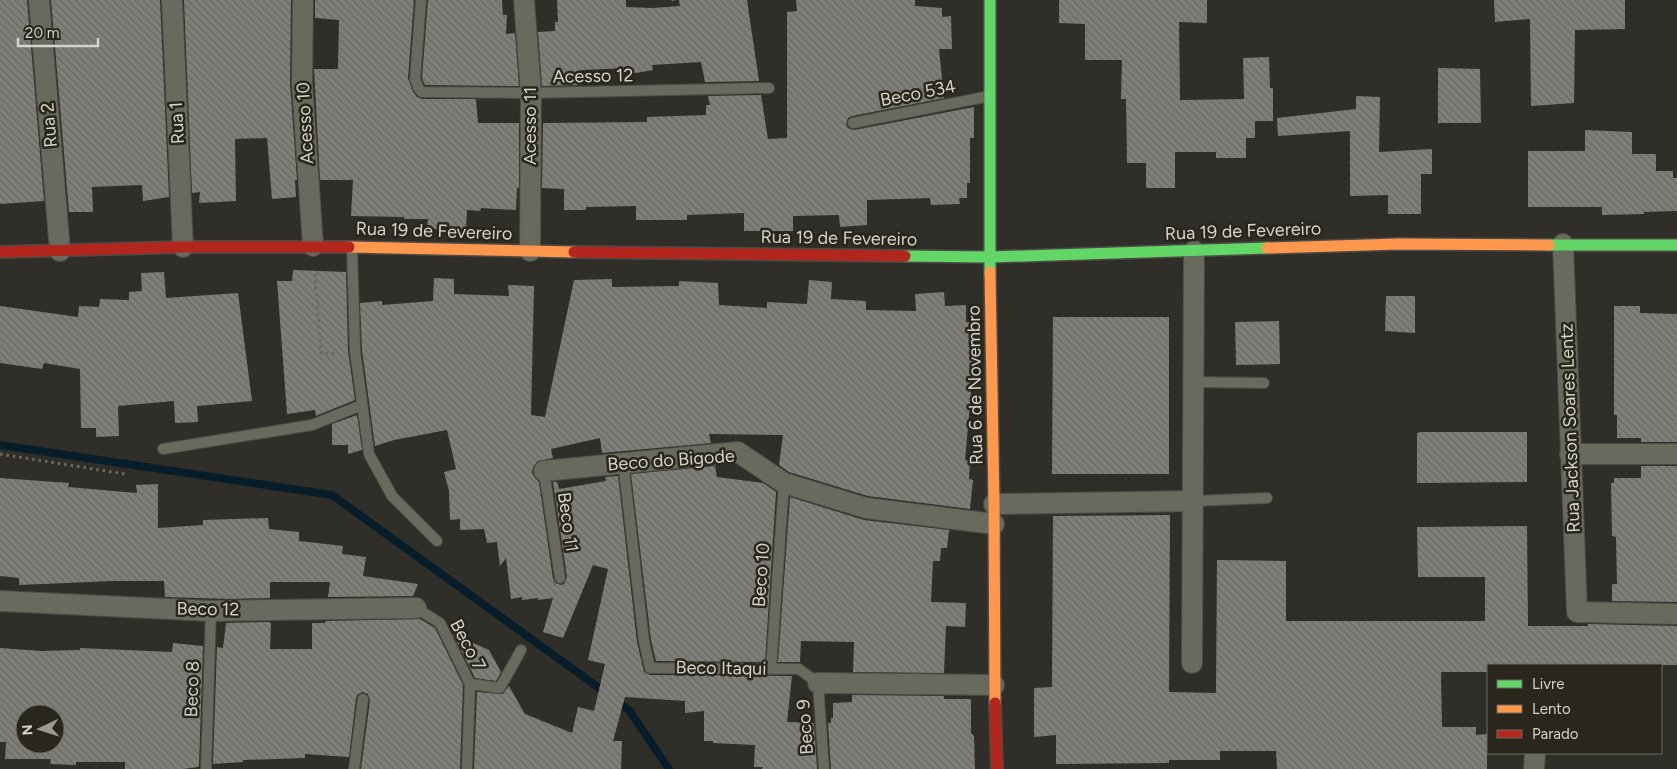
<svg xmlns="http://www.w3.org/2000/svg" width="1677" height="769" viewBox="0 0 1677 769" font-family="Figtree,sans-serif">
<defs>
<pattern id="building-back-hatch" width="6" height="6" patternUnits="userSpaceOnUse" patternTransform="scale(1.25)"><rect width="6" height="6" fill="#7f7e79"/><path d="M-1 5l2 2M0 0l6 6M5-1l2 2" fill="none" stroke="#696864"/></pattern>
</defs>
<rect width="100%" height="100%" fill="#302e28"/>
<g fill="none" stroke-linecap="round" stroke-linejoin="round">
<g stroke="#071d29" stroke-width="8">
<path d="M0,445L332,495L606,693"/>
<path d="M615,700L629,710L669,769"/>
</g>
</g>
<g fill="url(#building-back-hatch)" fill-rule="evenodd">
<path d="M0,0H27L44,201L0,204Z"/>
<path d="M51,0H160L169,197L143,201L142,185L92,187L93,212H69Z"/>
<path d="M184,0H291L290,83L297,180H295L296,197L272,199L267,138L235,139L236,201L199,203L200,192L192,193Z"/>
<path d="M315,0H414L408,78L413,92L417,97L422,99H476L478,123H519V188H517L516,210L481,208L480,211L467,210L466,229H427L428,219H404V217L351,216L353,180H320L314,69H338L339,20L315,18Z"/>
<path d="M428,0H502L503,15H507L506,34L515,33L519,86L425,85L422,78Z"/>
<path d="M557,0H626V7L652,8L680,6L679,0H747L759,81L705,82L701,62L652,65L653,70L630,74L629,68L581,70L582,85L542,86L538,32L555,31V22H558Z"/>
<path d="M796,0H915V6L942,8V17L951,16L952,49H939L944,98L852,116L848,118L846,124L848,128L854,130L974,107V138H970V183H967V198H959L960,204L931,205L930,198L867,200V225L840,227L839,215L793,216V231H744V213L687,215V220H636V206L586,207V210H564V189L542,188L543,123L647,122V117L706,115V105H710L708,96L761,95L768,139L787,138V12L797,11Z"/>
<path d="M1059,0H1207V23L1179,22L1180,100L1244,99L1243,58L1269,57L1270,88H1273V121H1255V138H1246V158H1216V152H1175V188H1146V163H1127L1126,99H1121L1122,60H1085V24L1059,23Z"/>
<path d="M1494,0H1625V29L1575,30L1574,103L1531,106L1530,19L1495,22Z"/>
<path d="M1438,68L1480,69L1481,123H1438Z"/>
<path d="M1356,96L1380,97L1379,152L1432,149V174H1421V214H1388V195L1350,196V131L1278,136L1277,118L1356,109Z"/>
<path d="M1585,130L1632,132V154H1656V171H1673V178H1677V211L1644,212V214L1602,215V207H1528V151H1585Z"/>
<path d="M293,270L346,272L348,351L355,400L318,415L316,416L315,410L287,414L277,281H292Z"/>
<path d="M164,272L166,298L238,293L252,401L197,406L198,422L175,423L174,401L118,406L119,436L96,437V428H81L80,369L44,363L42,369L0,363V306L78,317L79,306L99,307L100,299L129,300V292L142,291L141,273Z"/>
<path d="M434,278L454,279V294L509,296L508,285L534,286L531,415L545,417L574,280L612,279V287L679,286V281L718,283L719,305L767,308V302L807,304L809,280L832,282L831,299L866,301V310L916,311L915,294L944,292L945,306L966,305V322H969L970,348H975L965,460L970,461L969,479L973,480L970,509L868,496L789,472L779,465L783,435L709,434L711,443L602,453L600,438L551,449L553,458L538,461L533,467L532,473L535,478L539,482L553,579L555,583L561,585L564,584L567,577L553,482H557L559,489L606,481L605,477L618,476L637,642L644,672L650,675L792,676L787,722L814,723L817,769H762L763,767H754L755,745L713,743V741H704V711L685,713V701L625,697L613,741H622L621,769H474L477,692L503,694L509,686L526,716L525,714L572,733L578,707L594,711L605,664L588,660L608,569L593,565L563,638L543,632L553,598L538,600V598L522,600V597L511,599L506,558L500,566L497,542L487,543L484,529L460,530V519L450,520L449,491L444,472L456,469L447,430L394,440L375,446L362,350L360,303L382,301V305L433,301Z"/>
<path d="M1386,296H1415V333L1385,331Z"/>
<path d="M1614,306H1640V313L1677,314V442H1641V438H1617V415H1614Z"/>
<path d="M1053,317H1169V474H1052Z"/>
<path d="M1279,321L1280,364L1236,365L1235,322Z"/>
<path d="M357,415L362,450L348,454V445H332V424Z"/>
<path d="M1421,432H1527V482L1417,483V433Z"/>
<path d="M715,466L717,477L763,483L776,492L765,662L656,661L651,640L631,474Z"/>
<path d="M1641,466H1677V602L1612,601V584H1617L1616,537L1612,536L1611,483H1614V478H1641Z"/>
<path d="M0,478L69,483L68,487L137,493L136,485L158,484V528L203,525V520L268,518L269,529L299,532V541L343,546L342,554L366,557L363,576L418,584L413,596L328,597L330,582H270V598L230,599L165,597L164,581H113L19,585V578L0,576Z"/>
<path d="M790,497L864,520L949,530L947,548H941L940,561H933L931,602L966,603L965,627L946,626L944,673L853,672L854,642L801,641L800,662H778Z"/>
<path d="M1170,515L1169,692L1216,693L1217,560L1286,561V621H1485V577H1418L1417,527L1527,526L1528,626H1588V624L1677,626V665H1488V672H1441L1442,727H1476V735L1487,734V769H1277L1276,751H1220V760H1169V763L1056,764V735L1034,737V688L1052,687L1053,516Z"/>
<path d="M420,619L435,628L463,685L460,769H361L370,700L368,694L363,692L358,694L356,698L349,757L305,754V758L243,760V762L213,764L217,647L223,648L226,623L269,622L271,623L270,649H312V623H325L326,621Z"/>
<path d="M453,634L489,650L501,672L496,681L475,678Z"/>
<path d="M173,643L203,646L199,765L198,767L183,769H125V762H76V765L50,764L51,759H5L6,742H0V648L41,651L80,650V648L172,652ZM25,714H55V744H25Z"/>
<path d="M852,695L944,696V699H971V733L974,736L975,769H831L828,723H831V718H833V703L852,702Z"/>
</g>
<g fill="none" stroke-linecap="round" stroke-linejoin="round">
<defs>
<g id="lane">
<path d="M421,0L415,79L419,89L422,92L531,93L769,88"/>
<path d="M853,123L990,96"/>
<path d="M352,248L355,351L369,454L392,496L437,541"/>
<path d="M1193,382L1264,383"/>
<path d="M163,449L312,425L362,405"/>
<path d="M623,462L644,641L650,668L799,669L818,683L824,769"/>
<path d="M544,471L560,578"/>
<path d="M1193,501L1267,498"/>
<path d="M416,608L440,623L470,684L467,769"/>
<path d="M771,669L784,483"/>
<path d="M470,684L500,688L521,650"/>
<path d="M206,769L211,611"/>
<path d="M354,769L363,699"/>
</g>
<g id="street">
<path d="M39,0L60,251"/>
<path d="M172,0L183,247"/>
<path d="M303,0L302,83L313,246"/>
<path d="M524,0L531,93L530,251"/>
<path d="M1563,244L1577,612L1677,614"/>
<path d="M1570,454H1677"/>
<path d="M544,471L738,452L784,483L866,508L994,524"/>
<path d="M994,504L1193,501"/>
<path d="M0,601L211,611L416,608"/>
<path d="M1192,663L1194,251"/>
<path d="M818,683L994,685"/>
<path d="M1534,769L1535,753"/>
</g>
<g id="fast">
<path d="M990,0V272"/>
<path d="M1549,245H1677"/>
<path d="M905,256L990,257L1267,248"/>
</g>
<g id="slow">
<path d="M349,247L574,252"/>
<path d="M1267,248L1398,244L1549,245"/>
<path d="M990,272L994,504L995,703"/>
</g>
<g id="jam">
<path d="M0,252L183,247H349"/>
<path d="M574,252L905,256"/>
<path d="M995,703L997,769"/>
</g>
</defs>
<use href="#lane" stroke="#4d4b46" stroke-width="12"/>
<use href="#street" stroke="#4d4b46" stroke-width="22"/>
<use href="#fast" stroke="#4d4b46" stroke-width="14"/>
<use href="#slow" stroke="#4d4b46" stroke-width="14"/>
<use href="#jam" stroke="#4d4b46" stroke-width="14"/>
<g stroke="#6a6a61" stroke-width="3" stroke-dasharray="2.5 4" stroke-linecap="butt">
<path d="M673,1V0"/>
<path d="M315,274L321,354L337,353"/>
<path d="M0,454L125,474"/>
</g>
<use href="#lane" stroke="#696a5e" stroke-width="10"/>
<use href="#street" stroke="#696a5e" stroke-width="20"/>
<use href="#fast" stroke="#63d668" stroke-width="11"/>
<use href="#slow" stroke="#ff974d" stroke-width="11"/>
<use href="#jam" stroke="#b3261e" stroke-width="11"/>
</g>
<g text-anchor="middle" stroke-width="5" stroke-linejoin="round" paint-order="stroke">
<g font-size="18" fill="#d5d3cc" stroke="#29261b">
<text transform="translate(593 76) rotate(-1)" y="6">Acesso 12</text>
<text transform="translate(918 93) rotate(-11)" y="6">Beco 534</text>
<text transform="translate(177 123) rotate(-93)" y="6">Rua 1</text>
<text transform="translate(305 123) rotate(-93)" y="6">Acesso 10</text>
<text transform="translate(49 125) rotate(-95)" y="6">Rua 2</text>
<text transform="translate(530 126) rotate(-90)" y="6">Acesso 11</text>
<text transform="translate(434 231) rotate(2)" y="6">Rua 19 de Fevereiro</text>
<text transform="translate(1243 231) rotate(-2)" y="6">Rua 19 de Fevereiro</text>
<text transform="translate(839 238) rotate(1)" y="6">Rua 19 de Fevereiro</text>
<text transform="translate(975 385) rotate(-91)" y="6">Rua 6 de Novembro</text>
<text transform="translate(1570 428) rotate(-92)" y="6">Rua Jackson Soares Lentz</text>
<text transform="translate(671 460) rotate(-4)" y="6">Beco do Bigode</text>
<text transform="translate(568 522) rotate(82)" y="6">Beco 11</text>
<text transform="translate(761 575) rotate(-86)" y="6">Beco 10</text>
<text transform="translate(208 609) rotate(1)" y="6">Beco 12</text>
<text transform="translate(468 645) rotate(62)" y="6">Beco 7</text>
<text transform="translate(721 668) rotate(1)" y="6">Beco Itaqui</text>
<text transform="translate(192 689) rotate(-88)" y="6">Beco 8</text>
<text transform="translate(805 727) rotate(-94)" y="6">Beco 9</text>
</g>
</g>
<rect x="1487" y="664" width="175" height="90" fill="#29261b" stroke="#6e6b62"/>
<rect x="1497" y="680" width="25" height="8" fill="#63d668" stroke="#6e6b62"/>
<text x="1532" y="689" font-size="15" fill="#d5d3cc">Livre</text>
<rect x="1497" y="705" width="25" height="8" fill="#ff974d" stroke="#6e6b62"/>
<text x="1532" y="714" font-size="15" fill="#d5d3cc">Lento</text>
<rect x="1497" y="730" width="25" height="8" fill="#b3261e" stroke="#6e6b62"/>
<text x="1532" y="739" font-size="15" fill="#d5d3cc">Parado</text>
<g transform="translate(40 729) rotate(266)"><circle r="24" fill="#29261b" stroke="#6e6b62"/>
<path d="M0-4L9 19L0 12L-9 19Z" fill="#9b9993"/>
<text y="-8" font-size="14" font-weight="bold" text-anchor="middle" fill="#d5d3cc">N</text>
</g>
<path d="M18 38v8h80v-8" fill="none" stroke="#d5d3cc" stroke-width="2.5"/>
<text x="25" y="38" font-size="15" fill="#d5d3cc" stroke="#29261b" stroke-width="4" paint-order="stroke">20 m</text>
</svg>
